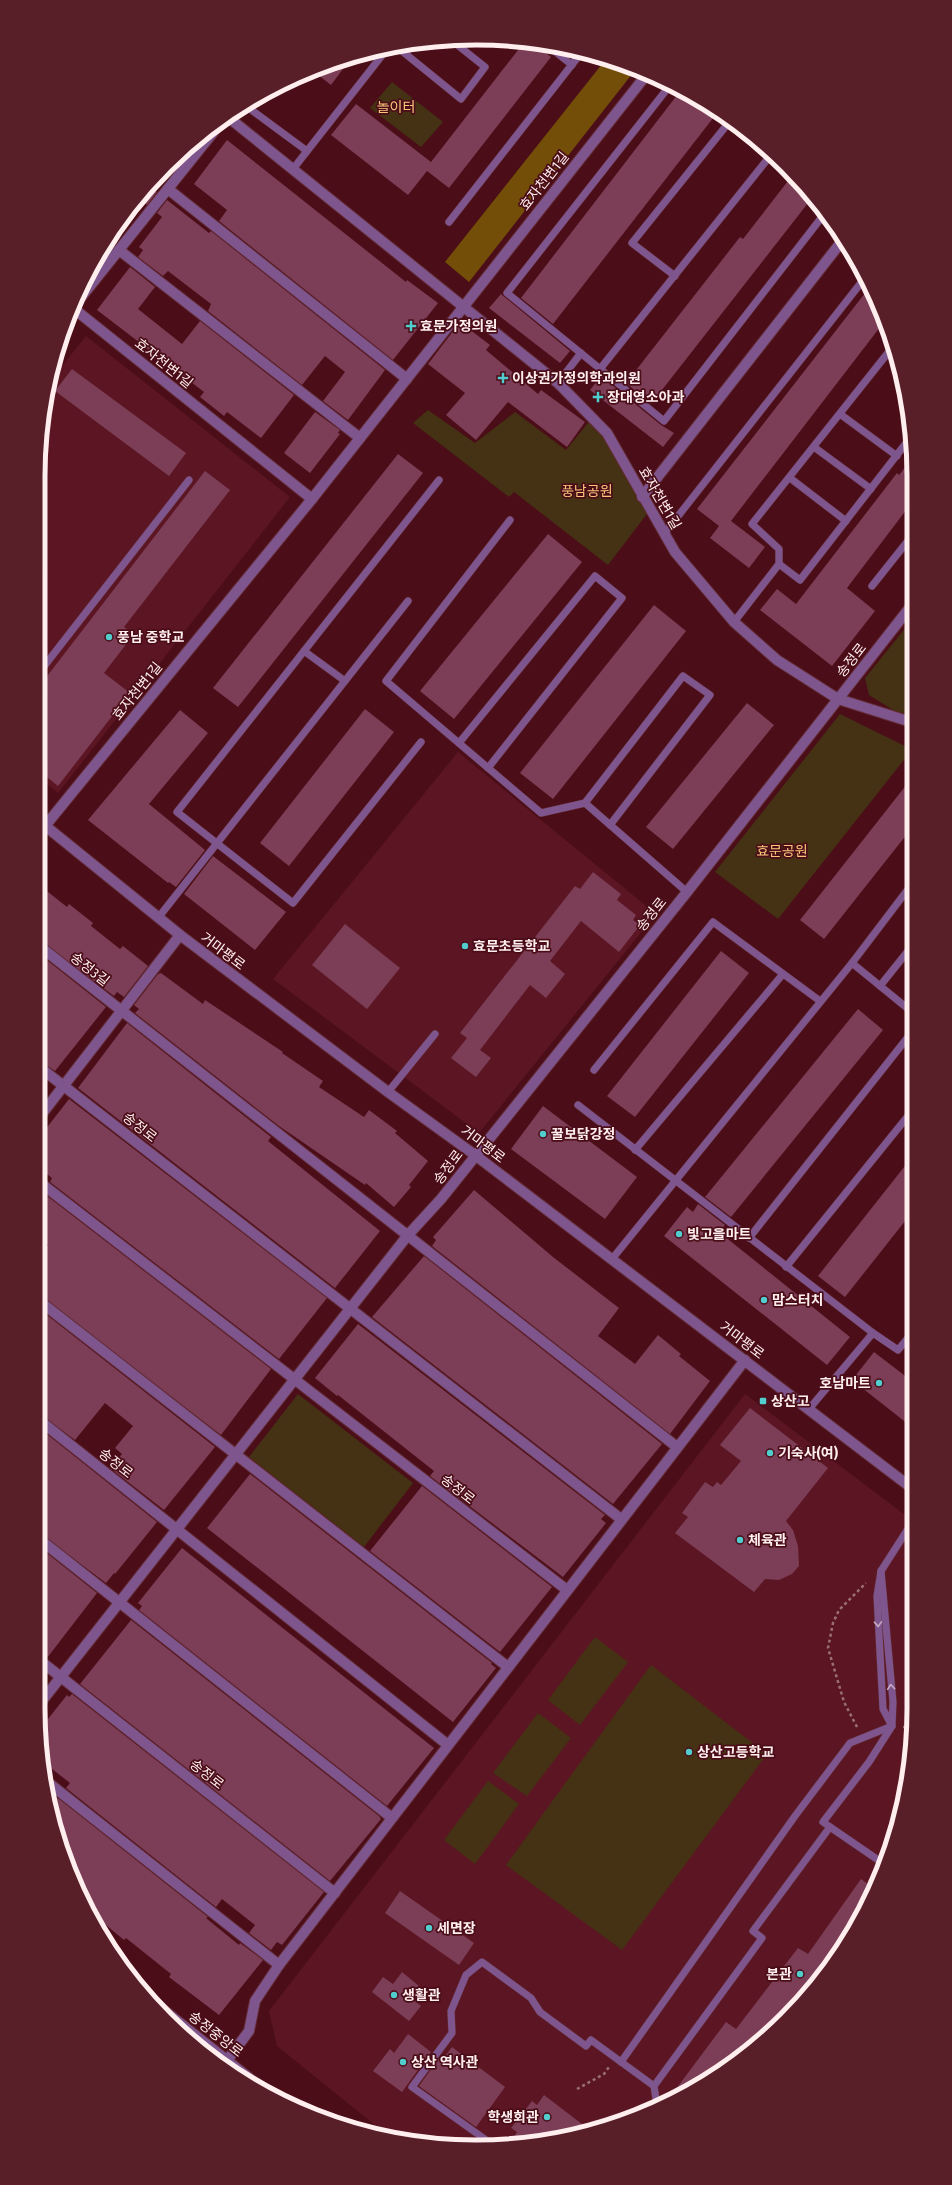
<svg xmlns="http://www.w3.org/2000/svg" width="952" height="2185" viewBox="0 0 952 2185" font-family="'Fira Sans Condensed','Noto Sans KR',sans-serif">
<rect width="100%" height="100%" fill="#4b0d18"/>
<g fill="#5c1623">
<path d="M86,336L290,497L58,793L38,777V476L49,382Z"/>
<path d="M458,752L656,914L479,1133L273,979Z"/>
<path d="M745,1394L913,1521L914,1709L906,1794L891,1850L855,1928L805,1998L765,2038L695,2088L617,2124L561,2139L476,2147L392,2139L277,2046L269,2011Z"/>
</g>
<g fill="#453113">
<path d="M392,82L443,122L421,147L370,108Z"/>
<path d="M428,410L475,443L515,412L566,450L592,418L650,510L608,565L514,492L509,497L413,423Z"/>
<path d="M911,621V714L896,712L869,695L865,678Z"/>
<path d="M840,714L911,749V751L778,919L715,872Z"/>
<path d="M298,1394L413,1483L364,1547L249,1457Z"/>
<path d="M595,1637L628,1662L580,1725L548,1700Z"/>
<path d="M651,1665L767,1754L622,1950L506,1865Z"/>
<path d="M538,1713L571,1738L527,1796L493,1773Z"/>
<path d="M488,1781L519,1804L475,1864L444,1840Z"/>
</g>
<path fill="#734e08" d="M606,59L636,69L469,282L445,262Z"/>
<g fill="#7c3d56">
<path d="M525,41L532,42L551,57L449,188L427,171L408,195L331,135L356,104L431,162Z"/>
<path d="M352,57L331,85L313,71L319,70Z"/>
<path d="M681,90L717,113L553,324L521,298Z"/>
<path d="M227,140L406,282L407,280L438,303L393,360L219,221L227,210L194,184Z"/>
<path d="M791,177L812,198L651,404L626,383L740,237L743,239Z"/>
<path d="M148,186L157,192L147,205L139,198Z"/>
<path d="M167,200L209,233L211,231L385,370L348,420L323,401L345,372L325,356L302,385L208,311L211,304L168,271L163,276L138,257L143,250L139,247L162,217L157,213Z"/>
<path d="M130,267L155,287L138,309L182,344L200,321L294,395L261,438L227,412L224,416L200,397L204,392L97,310Z"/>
<path d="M869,288L881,308L884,322L731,521L765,547L749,568L710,538L719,526L697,509Z"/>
<path d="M501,294L570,351L560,363L489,308Z"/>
<path d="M460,322L490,345L486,350L538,394L541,390L585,422L567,447L508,402L476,440L446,415L465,393L428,364Z"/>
<path d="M72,369L186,453L169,476L55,391Z"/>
<path d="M601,376L661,425L674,433L663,447L590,390Z"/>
<path d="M315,412L340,430L338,433L340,434L310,473L284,453Z"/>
<path d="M398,454L423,473L238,707L213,688Z"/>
<path d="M910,461V505L847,588L875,611L832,666L760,610L777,589L796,604L897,473L899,475Z"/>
<path d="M205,471L230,490L124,627L134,634L104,673L130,693L58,786L38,770V688Z"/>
<path d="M548,534L582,562L454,719L420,691Z"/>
<path d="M654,605L686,631L553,799L520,773Z"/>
<path d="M747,703L774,725L673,849L646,827Z"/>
<path d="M365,709L394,732L289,866L260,843Z"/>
<path d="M180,710L208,733L149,804L205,850L176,887L169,882L168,883L88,820Z"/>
<path d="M911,779V829L824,939L800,920Z"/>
<path d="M213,856L286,912L255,950L184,894Z"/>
<path d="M593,872L621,894L617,900L636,915L633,920L640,925L619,952L581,921L550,961L565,974L546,998L530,985L480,1050L491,1058L476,1077L451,1058L467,1038L460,1033L575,886L580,889Z"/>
<path d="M38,884L67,907L69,904L93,923L91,926L120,949L123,946L148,966L124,997L117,992L114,996L38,939Z"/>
<path d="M345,924L400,968L367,1009L312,965Z"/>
<path d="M721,951L749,973L635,1117L607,1096Z"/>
<path d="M38,953L106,1007L55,1071L38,1060Z"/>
<path d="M161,973L203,1004L205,1000L283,1052L282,1053L323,1081L319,1087L364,1117L369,1110L397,1131L395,1133L428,1161L409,1185L411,1187L394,1207L366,1183L365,1185L279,1126L135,1013L139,1009L134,1005L158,974Z"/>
<path d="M858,1009L883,1030L731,1217L705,1197Z"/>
<path d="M127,1023L271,1137L268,1141L380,1231L335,1288L78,1088Z"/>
<path d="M69,1099L327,1298L279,1359L50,1182L52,1178L38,1167V1139Z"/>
<path d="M543,1106L637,1177L605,1219L511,1149Z"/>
<path d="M912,1157L913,1211L845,1297L818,1276Z"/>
<path d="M474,1190L553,1257L619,1308L598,1336L635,1364L658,1335L681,1354L679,1356L710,1381L670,1434L432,1246L436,1240L433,1237Z"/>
<path d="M42,1192L271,1369L221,1435L38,1294V1258L48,1245L38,1234V1197Z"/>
<path d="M698,1204L725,1225L719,1232L850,1337L827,1365L664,1236L687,1207L693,1212Z"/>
<path d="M424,1256L662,1444L613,1504L372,1317Z"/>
<path d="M38,1308L215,1447L164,1510L110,1468L122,1454L115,1448L133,1426L105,1403L75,1440L38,1413Z"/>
<path d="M358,1324L605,1515L601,1519L606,1523L563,1577L430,1476L434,1471L338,1395L337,1396L315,1378Z"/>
<path d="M874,1352L913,1382V1428L852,1380Z"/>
<path d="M750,1408L828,1468L786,1521L793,1530L798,1546L799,1566L792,1574L779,1580L765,1579L754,1592L675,1533L688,1517L682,1513L705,1482L713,1487L717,1482L721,1485L741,1461L720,1445Z"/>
<path d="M38,1427L157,1522L115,1574L114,1573L106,1583L38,1532Z"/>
<path d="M250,1474L492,1663L491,1664L496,1668L453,1722L207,1528Z"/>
<path d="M422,1486L552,1587L500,1652L370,1551Z"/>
<path d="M38,1546L97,1593L47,1658L38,1653Z"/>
<path d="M182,1548L434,1748L387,1806L139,1610L142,1606L138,1603Z"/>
<path d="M131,1620L379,1816L381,1819L330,1881L80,1684Z"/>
<path d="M72,1694L324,1892L282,1945L277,1942L271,1950L249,1933L255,1925L222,1899L216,1907L66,1788L70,1783L43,1762L40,1729L67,1695L69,1697Z"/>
<path d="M58,1798L208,1917L206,1918L239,1945L240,1943L263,1960L219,2015L169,1977L171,1974L126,1938L124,1940L89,1911L61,1850L50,1808Z"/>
<path d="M861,1879L873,1888L855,1928L806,1997L802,1994L777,2026L765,2038L695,2088L667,2101L726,2022L736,2029L798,1948L808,1954Z"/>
<path d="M400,1891L474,1943L459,1965L385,1913Z"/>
<path d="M402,1972L419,1986L410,1997L421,2006L409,2021L372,1992L383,1977L393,1984Z"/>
<path d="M408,2034L431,2052L402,2092L373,2071L390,2049L394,2053Z"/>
<path d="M452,2047L505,2087L476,2127L419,2086L439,2058L442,2060Z"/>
<path d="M544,2095L591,2131L561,2139L510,2144L517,2132L511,2128L532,2101L537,2105Z"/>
</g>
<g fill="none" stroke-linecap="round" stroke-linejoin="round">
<defs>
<g id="service">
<path d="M547,45L572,65"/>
<path d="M397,47L461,99L485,67L450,39"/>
<path d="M671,84L507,293L664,421L825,213"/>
<path d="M246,106L307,151"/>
<path d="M293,169L387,49"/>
<path d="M449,222L581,53"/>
<path d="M675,276L632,243L730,121"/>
<path d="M600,369L770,156"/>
<path d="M558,383L581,353"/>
<path d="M840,414L897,456"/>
<path d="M814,447L871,489"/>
<path d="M790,478L846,521"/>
<path d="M510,520L386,681L541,813L585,803L687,892"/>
<path d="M664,534L864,279"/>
<path d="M779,564L800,580L910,438"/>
<path d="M872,586L911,537"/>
<path d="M734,622L779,564V549L752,524L891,349"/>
<path d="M304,651L345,681"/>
<path d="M38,674L189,480"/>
<path d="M421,742L293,903L177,812L439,480"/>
<path d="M459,743L595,576L622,598L488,768"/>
<path d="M585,803L683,676L710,695L610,825"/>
<path d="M158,918L408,601"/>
<path d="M852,963L912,884"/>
<path d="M880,986L912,946"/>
<path d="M594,1070L713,922L820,1001"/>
<path d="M388,1092L435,1034"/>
<path d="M578,1105L873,1333L809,1409"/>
<path d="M635,1150L783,974"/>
<path d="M749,1238L912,1032"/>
<path d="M612,1259L852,963L912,1012"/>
<path d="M786,1267L912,1111"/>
<path d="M873,1333L898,1350L913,1332"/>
<path d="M891,1724L883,1709L877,1596L881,1571L913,1521"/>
<path d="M830,1827L884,1864"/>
<path d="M621,2062L795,1816L850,1743L892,1726"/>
<path d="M654,2086L656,2099L662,2103"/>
<path d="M493,2145L412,2087L452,2033L451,2011L466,1975L482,1962L531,1998L540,2012L586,2046L591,2040L654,2086L762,1938L753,1931L830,1827L823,1822L869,1762L892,1726L893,1702L881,1571"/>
</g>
<g id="minor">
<path d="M228,117L558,383L607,433L675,552L734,622L777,660L838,699L911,722"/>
<path d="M168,189L407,379"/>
<path d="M119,250L360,438"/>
<path d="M74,306L223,120"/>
<path d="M73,308L312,499"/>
<path d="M642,497L842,241"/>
<path d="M38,830L45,826L312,499L647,74"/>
<path d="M38,945L677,1447"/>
<path d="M38,1066L621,1519"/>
<path d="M38,1119L180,935"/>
<path d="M38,1181L567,1590"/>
<path d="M38,1300L508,1667"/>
<path d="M38,1419L448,1745"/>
<path d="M38,1538L392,1818"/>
<path d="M38,1659L335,1893"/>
<path d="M38,1706L408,1235L441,1199L687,892L911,606"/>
<path d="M45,1780L279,1965"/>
<path d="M146,1996L268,2093"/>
<path d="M223,2066L249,2031L255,2001L279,1965L745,1360"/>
</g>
<path id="tertiary" d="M38,820L180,935L388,1092L475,1155L913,1489"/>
</defs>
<use href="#service" stroke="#642c36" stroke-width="8"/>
<use href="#minor" stroke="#642c36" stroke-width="12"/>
<use href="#tertiary" stroke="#642c36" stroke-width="12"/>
<g stroke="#9a7076" stroke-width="2.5" stroke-dasharray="3 3" stroke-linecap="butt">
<path d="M857,1727L844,1702L828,1648L833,1623L839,1610L866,1583"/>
<path d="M903,1727H912"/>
<path d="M577,2089L604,2074L609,2067"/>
</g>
<use href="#service" stroke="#7e568d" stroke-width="7"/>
<use href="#minor" stroke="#7e568d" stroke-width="10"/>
<use href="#tertiary" stroke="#7e568d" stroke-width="10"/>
</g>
<defs><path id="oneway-chevron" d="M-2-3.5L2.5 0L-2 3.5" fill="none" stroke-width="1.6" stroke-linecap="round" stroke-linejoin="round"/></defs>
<g stroke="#c5aac2">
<use href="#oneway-chevron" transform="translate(878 1624) rotate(88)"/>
<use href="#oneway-chevron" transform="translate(891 1687) rotate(-95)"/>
</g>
<g fill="#52cdce" stroke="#4b0d18" stroke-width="1.5">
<path d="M409 320h4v4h4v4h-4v4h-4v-4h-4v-4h4z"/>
<path d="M501 372h4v4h4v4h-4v4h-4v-4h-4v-4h4z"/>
<path d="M596 391h4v4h4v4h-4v4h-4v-4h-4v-4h4z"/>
<circle cx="109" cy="637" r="4"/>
<circle cx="465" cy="946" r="4"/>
<circle cx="543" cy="1134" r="4"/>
<circle cx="679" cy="1234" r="4"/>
<circle cx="764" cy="1300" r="4"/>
<circle cx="879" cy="1383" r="4"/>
<rect x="759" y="1397" width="8" height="8" rx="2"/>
<circle cx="770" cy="1453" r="4"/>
<circle cx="740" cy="1540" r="4"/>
<circle cx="689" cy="1752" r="4"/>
<circle cx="429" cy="1928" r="4"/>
<circle cx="800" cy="1974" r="4"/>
<circle cx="394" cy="1995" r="4"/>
<circle cx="403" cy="2062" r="4"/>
<circle cx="547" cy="2117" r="4"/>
</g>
<g text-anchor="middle" stroke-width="3.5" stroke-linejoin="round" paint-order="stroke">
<g font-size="14" fill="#f9c67a" stroke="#4b0d18">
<text x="396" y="112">놀이터</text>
<text x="587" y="496">풍남공원</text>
<text x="782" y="856">효문공원</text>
</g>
<g font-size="14" fill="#fee" stroke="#4b0d18">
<text transform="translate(544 181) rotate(-52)" y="5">효자천변1길</text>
<text transform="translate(164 363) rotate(39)" y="5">효자천변1길</text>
<text transform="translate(660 498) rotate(60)" y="5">효자천변1길</text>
<text transform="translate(851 660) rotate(-52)" y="5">송정로</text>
<text transform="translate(137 691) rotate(-51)" y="5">효자천변1길</text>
<text transform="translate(651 914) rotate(-51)" y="5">송정로</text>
<text transform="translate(223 951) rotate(37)" y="5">거마평로</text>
<text transform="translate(90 969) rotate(38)" y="5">송정3길</text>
<text transform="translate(140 1127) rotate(38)" y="5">송정로</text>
<text transform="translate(483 1144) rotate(37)" y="5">거마평로</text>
<text transform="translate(448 1167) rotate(-53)" y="5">송정로</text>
<text transform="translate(742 1340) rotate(37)" y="5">거마평로</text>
<text transform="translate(116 1463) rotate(38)" y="5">송정로</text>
<text transform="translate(458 1489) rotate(38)" y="5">송정로</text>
<text transform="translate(207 1774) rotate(38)" y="5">송정로</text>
<text transform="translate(216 2034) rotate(38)" y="5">송정중앙로</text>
</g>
<g font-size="14" font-weight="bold" fill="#fee" stroke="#4b0d18" text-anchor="start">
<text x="420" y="331">효문가정의원</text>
<text x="512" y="383">이상권가정의학과의원</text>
<text x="607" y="402">장대영소아과</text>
<text x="117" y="642">풍남 중학교</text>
<text x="473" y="951">효문초등학교</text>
<text x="551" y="1139">꿀보닭강정</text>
<text x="687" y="1239">빛고을마트</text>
<text x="772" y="1305">맘스터치</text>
<text x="871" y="1388" text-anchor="end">호남마트</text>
<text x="771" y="1406">상산고</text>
<text x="778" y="1458">기숙사(여)</text>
<text x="748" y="1545">체육관</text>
<text x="697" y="1757">상산고등학교</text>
<text x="437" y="1933">세면장</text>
<text x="792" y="1979" text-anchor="end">본관</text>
<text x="402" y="2000">생활관</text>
<text x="411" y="2067">상산 역사관</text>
<text x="539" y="2122" text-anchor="end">학생회관</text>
</g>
</g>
<path d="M0 0H952V2185H0ZM476 45H476A431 431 0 0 1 907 476V1709A431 431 0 0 1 476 2140H476A431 431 0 0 1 45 1709V476A431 431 0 0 1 476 45Z" fill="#591f29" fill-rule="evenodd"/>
<path fill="none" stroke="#fee" stroke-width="5" d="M476 45H476A431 431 0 0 1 907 476V1709A431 431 0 0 1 476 2140H476A431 431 0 0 1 45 1709V476A431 431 0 0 1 476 45Z"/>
</svg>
